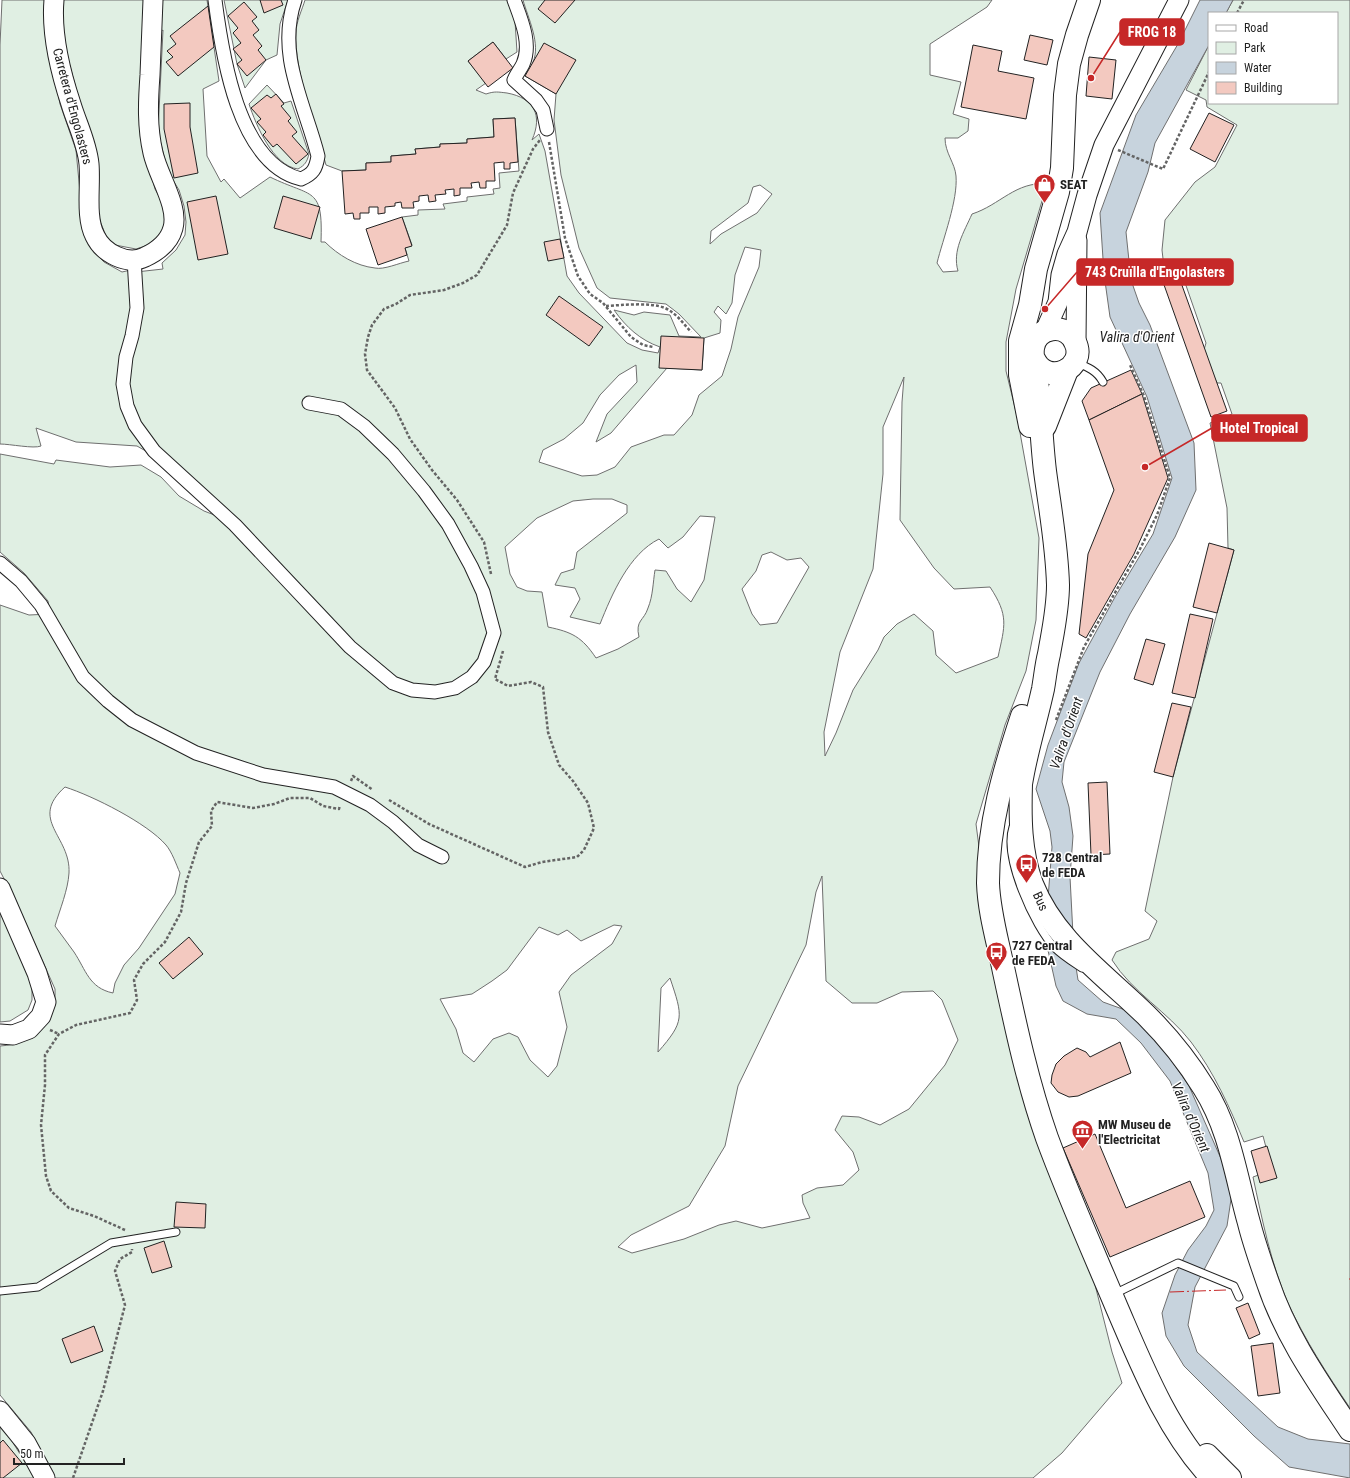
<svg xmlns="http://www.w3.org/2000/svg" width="1350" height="1478" viewBox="0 0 1350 1478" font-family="'Roboto Condensed',sans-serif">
<rect width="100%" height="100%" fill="#fff"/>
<g fill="#e0efe3" stroke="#6f6f6f" fill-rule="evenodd">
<path d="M2,0H46L48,43L60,104L76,150L84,235L94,252L104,262L122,272L135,269L136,272L163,269L162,263L176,250L185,235L186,222L184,206L179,190L168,172L158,132L163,30L160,32L162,0H207L219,81L203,89L207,156L221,182L224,179L240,198L270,177C313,198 323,186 321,242H325C338,255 356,266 375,268C384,270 399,263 409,261L405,248L412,245L402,217L418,215V210L445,209L443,204L467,201V197L494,194L493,189L500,188L499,173L519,171L515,118L493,119L494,137L467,139V143L440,144V147L415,149L416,154L391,156V162L366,163V170L342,171L326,165C316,128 294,70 296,33C296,22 302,10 305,0H507L515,21L517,52L506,59L493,42L468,61L486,83L476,90L486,94C495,91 498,92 507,93C534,98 543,115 532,140L539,134L545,151L567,276L579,293L627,343L642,350L658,353L660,347C640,340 626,327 614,310L634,315L644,312L670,315L679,336L701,337L679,314L666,304L610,298L597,288L579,248L561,175L554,120L556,94L525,76C528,72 531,67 533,62C541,44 528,18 523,0H992L987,7L930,44V75L961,82L953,114L969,119L968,131L958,138H945C945,153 955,163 956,176C958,200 943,239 937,263L943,272L958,271C952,251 964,232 972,214C1000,205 1016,181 1047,184L1016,289L1006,342V371L1017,416L1039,538L1036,620L1026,671L1005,725L976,824L992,946L1089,1261L1112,1352L1122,1383L1062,1453L1033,1478H55L31,1432L0,1395V1046C33,1044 57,1024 55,989L17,904L0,871V605L29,615L50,614L48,601L24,573L0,552V454L54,464L56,460L110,467L141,465L161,477L179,496L204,511L217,516L172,466L137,446L76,442L36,428L41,446C34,449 10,444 0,444V45ZM760,185L772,194L757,213L721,234L710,244L711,231L748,203L753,187ZM745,247L761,250L759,267L738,317L731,349L722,376L699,395L692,415L674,435H664L631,447L615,467L597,475L582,476L539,462L543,450L564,439L583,423L600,395L619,375L636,365L637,382L607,414L596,442L611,433L667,368L702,370L704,338L720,333L721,320L714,312L718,306L726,314L732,303L735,275ZM904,377L902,402L900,520L934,568L954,589L990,587C1009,616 1005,625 998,657L956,673L936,655L933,631L914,614L897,624L884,637L878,650L853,690L836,733L825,756L824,732L840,652L873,569L883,474V427ZM593,499H612L627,505V513L577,552L574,569L561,573L555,585L575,588L580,599L570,617L600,624C612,594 629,554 659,539L668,548L683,537L700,516L715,517L704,580L691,602L677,589L666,571L655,570C653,582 653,596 648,608C644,621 635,620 639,637L618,649L596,658C582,637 572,632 548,627L542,592L527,591L517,587L510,574L505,547L537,518L573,501ZM771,552L787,560L801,558L809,567L777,623L760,625L752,614L742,589L756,571L762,555ZM65,787C93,796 147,823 166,845C172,852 176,864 180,873L175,894L139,948L124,965L115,983L113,993C89,988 86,970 74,952C68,943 61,935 55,926C60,909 68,890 69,873C71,836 28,820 65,787ZM822,876L826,981L852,1003H877L902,992L933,991L942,1000L958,1040L945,1065L909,1109L880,1125L859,1117L842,1116L835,1130L853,1152L859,1170L843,1185L817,1188L802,1195L803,1203L810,1218L762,1228L736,1221L719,1225L684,1239L632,1253L618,1247L631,1235L689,1206L725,1146L738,1086L806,945L816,892ZM614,925L622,926L612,944L571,975L559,992L567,1027L557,1066L548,1077L530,1060L518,1037L509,1033L493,1039L474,1062L463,1053L456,1029L440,999L472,994L492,981L507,970L539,927L558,935L567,930L581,941ZM670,978C683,1017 685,1021 658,1052L661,988Z"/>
<path d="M62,0H146L141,138L155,189L162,202L165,216V225L159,235L148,245L136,249L115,245L106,236L100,221L97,207L99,173L97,154L78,96L67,55L63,33Z"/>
<path d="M224,0H288L280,24L277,55L266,60L245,88L237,64Z"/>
<path d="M1233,0H1350V1408C1327,1374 1305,1340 1288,1303C1271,1264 1262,1219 1253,1177L1272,1170L1263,1136L1244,1142C1230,1108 1214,1072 1191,1042C1168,1012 1132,992 1112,960L1116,952L1149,939L1157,921L1145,911L1173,777L1234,550L1228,548L1227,508L1210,423L1232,414L1221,383H1217L1203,353L1206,343L1182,274L1165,276L1162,250L1165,220L1195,182L1215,167L1237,125L1207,107L1206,100L1186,90L1209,45V103H1337V13H1226Z"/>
<path d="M267,85L284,103L291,101L309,154C307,162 305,165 298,169C273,166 256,125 249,104Z"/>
<path d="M0,910L32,982V1000L28,1010L10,1021L0,1022Z"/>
<path d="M0,1422L35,1478H0Z"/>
</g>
<path fill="#c7d3dd" stroke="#6f6f6f" d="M1200,0H1233L1226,13H1209V45L1155,143L1148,172L1126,232L1131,280L1139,303L1150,325L1194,443L1196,490L1175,537L1130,614L1100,672L1064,762L1062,782L1069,807L1073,836L1070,877L1074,954L1078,980L1103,1002L1128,1011L1158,1041L1189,1086L1233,1186L1227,1226L1195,1287L1188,1325L1197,1352L1278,1427L1308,1439L1350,1444V1478L1289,1467L1254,1436L1184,1366L1166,1336L1162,1313L1175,1275L1188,1250L1206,1226L1214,1210L1208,1173L1170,1081L1141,1043L1116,1019L1087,1014L1063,1001L1056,986L1045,937L1052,847L1050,831L1036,789L1048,745L1079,663L1115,597L1153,534L1172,478L1147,397L1110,317L1104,274L1100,213L1136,115L1178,44Z"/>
<g fill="#f3c9c0" stroke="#222">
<path d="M260,0H281L283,5L264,13Z"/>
<path d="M545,0H575L555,23L538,9Z"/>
<path d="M244,2L257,17L252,21L259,30L253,35L262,46L258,50L266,60L247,76L237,64L242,60L233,49L241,43L233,33L238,28L228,16Z"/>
<path d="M208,6L214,47L178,76L166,62L173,57L167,51L176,44L170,36Z"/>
<path d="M1030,35L1053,40L1047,65L1024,60Z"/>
<path d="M493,42L513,68L488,87L468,61Z"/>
<path d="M544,43L576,60L556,94L525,76Z"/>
<path d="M973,45L1002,51L998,71L1034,78L1026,119L961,107Z"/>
<path d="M1089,57L1116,60L1112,99L1086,96Z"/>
<path d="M276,94L284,104L281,106L291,118L288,121L297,132L292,136L308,154L296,164L277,144L273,147L263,135L266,132L257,122L261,119L251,108L267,95L271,98Z"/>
<path d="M190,103V127L198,173L174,178L164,129V104Z"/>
<path d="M1209,113L1234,125L1215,162L1190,149Z"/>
<path d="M515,118L518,162L510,163V169H504V162L494,163L495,181H486V188H480L479,182L471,183L472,188H460V195L454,196V189L445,190L446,194L435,195L436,201L429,202L428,195L419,196V201L413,202L414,208H402L401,202L395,203V206L385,207V213L378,214V207H369V213H360V219H354L353,213L345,214L342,171L366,170V163L391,162V156L416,154L415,149L440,147V144L467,143V139L494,137L493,119Z"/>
<path d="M216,196L228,254L198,260L187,202Z"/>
<path d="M283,196L320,207L311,239L274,228Z"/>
<path d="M402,217L412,246L405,248L407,255L378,265L366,229Z"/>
<path d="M560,239L564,258L548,261L544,242Z"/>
<path d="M1179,277L1227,411L1211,417L1163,282Z"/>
<path d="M559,296L603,327L589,346L546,315Z"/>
<path d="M661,336L704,338L702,370L659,368Z"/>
<path d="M1131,370L1142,394L1089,420L1082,401L1091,388Z"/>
<path d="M1142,394L1168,478L1134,554L1086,638L1079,634L1088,554L1114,490L1089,420Z"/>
<path d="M1209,543L1234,550L1217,613L1193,607Z"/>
<path d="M1190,614L1213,619L1195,698L1172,693Z"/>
<path d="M1146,639L1165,644L1153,685L1134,679Z"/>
<path d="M1172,703L1191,707L1173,777L1154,772Z"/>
<path d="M1107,782L1110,854L1091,855L1088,783Z"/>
<path d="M189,937L203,954L173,979L159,963Z"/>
<path d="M1120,1042L1131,1073L1078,1096L1069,1097L1058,1092L1051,1083L1052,1075L1056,1064L1064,1056L1077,1048L1086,1052L1090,1057Z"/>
<path d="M1095,1134L1126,1208L1190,1181L1205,1217L1110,1257L1063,1148Z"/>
<path d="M1267,1146L1277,1178L1260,1183L1251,1151Z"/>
<path d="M176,1202L206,1204L205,1228L174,1227Z"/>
<path d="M164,1241L172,1267L152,1273L144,1248Z"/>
<path d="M1248,1303L1260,1334L1249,1339L1236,1308Z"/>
<path d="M94,1326L103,1351L71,1363L62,1339Z"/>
<path d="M1273,1343L1280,1393L1258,1396L1251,1346Z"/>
<path d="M3,1440L22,1463L3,1478H0V1443Z"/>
</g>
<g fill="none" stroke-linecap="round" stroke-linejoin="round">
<defs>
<g id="lane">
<path d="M1077,363C1088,367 1097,371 1103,382"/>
<path d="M1013,827C1003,857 1034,926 1055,948C1063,956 1073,962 1082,968"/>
<path d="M0,1291L38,1287L111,1243L176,1232"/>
<path d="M1114,1294L1178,1263L1234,1286L1239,1297"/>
</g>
<g id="street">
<path d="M215,0C222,54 238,164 301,179C313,174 316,169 318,156C305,104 276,55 295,0"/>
<path d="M514,0C521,19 532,44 523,64C520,70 516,75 514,80L536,100L543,110L547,129"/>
<path d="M134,259L137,308L132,336L126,357L123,384L127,406L135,425L154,451L235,525L350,647L393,683L412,690L435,692L455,688L472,677L484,662L494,633L483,592L471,566L448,524L424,491L393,454L364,426L341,409L309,403"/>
<path d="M0,563L21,581L41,605L83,677L108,701L132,720L196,753L263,775L334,787L370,805L393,822L418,845L442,857"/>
</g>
<g id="secondary">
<path d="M54,0C51,34 60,71 71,104C77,124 87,143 89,164C91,186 85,217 95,236C103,253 127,266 145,257C158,251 169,243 173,228C179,206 158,176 153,153C147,127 148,102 150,75C151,50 152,25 153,0"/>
<path d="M1045,331L1058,302L1061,275L1067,254L1077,232L1087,195L1104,145L1179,0"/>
<path d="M1076,343L1077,240"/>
<path d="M0,888L37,973L46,1002L41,1016L29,1029L13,1035L0,1034"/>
<path d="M0,1411L26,1443L45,1478"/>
</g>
<g id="highway">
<path d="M1034,359C1047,388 1088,368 1075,342C1066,322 1036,326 1033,348C1031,361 1038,382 1039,396C1041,421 1042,446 1045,471C1050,509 1057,546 1058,585C1058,609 1053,631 1049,654C1046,666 1045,678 1043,689C1036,721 1026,752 1021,784C1020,817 1020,852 1032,884C1054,940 1104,974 1146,1015C1168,1037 1188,1062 1204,1088C1230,1129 1236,1177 1249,1223C1254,1243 1261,1263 1268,1283C1286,1337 1319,1383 1350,1430"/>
<path d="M1030,426L1020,375V341L1030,305L1036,269L1058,192L1062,168L1065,95L1069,64L1077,35L1089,0"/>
<path d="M1045,426L1067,370"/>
<path d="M1022,716C1004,770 988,825 988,883C989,913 998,942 1004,972C1016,1028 1028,1084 1047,1138C1068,1195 1093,1251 1117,1308C1142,1366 1168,1432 1212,1478"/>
<path d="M1207,1455L1230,1478"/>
</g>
</defs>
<use href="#lane" stroke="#222" stroke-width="9"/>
<use href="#street" stroke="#222" stroke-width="15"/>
<use href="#secondary" stroke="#222" stroke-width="21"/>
<use href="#highway" stroke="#222" stroke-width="24"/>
<g stroke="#646464" stroke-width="2.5" stroke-dasharray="3 2" stroke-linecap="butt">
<path d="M1237,13L1244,0"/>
<path d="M549,142L565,238L578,276L590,294L603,303L631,337L643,345L653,347"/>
<path d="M1118,150L1163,169L1209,72"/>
<path d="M606,306C623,305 650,302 665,308C676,313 683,323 691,332"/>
<path d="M491,574L484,542L457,500L432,470L410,439L395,408L367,370L365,354L368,337L372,325L384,309L396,304L410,295L444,290L463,283L477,275L507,225L513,193L533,149L540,140"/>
<path d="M1056,720L1084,647L1140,549L1157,515L1170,478L1144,396L1130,365"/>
<path d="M351,781L353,776L373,790"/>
<path d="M389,800L429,824L525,867L542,862L577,857L584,850L594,828L588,803L573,781L559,765L548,732L543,687L531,682L508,686L495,679L503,651"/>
<path d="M50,1030L59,1034"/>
<path d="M125,1230L94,1216L69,1208L51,1191L46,1176L41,1125L45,1085V1055L59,1034L76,1025L130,1013L137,1000L134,980L143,964L165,942L181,912L186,883L199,842L212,826L211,811L217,802L253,808L274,804L290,798H310L323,806L339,809L340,805"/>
<path d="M73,1478L103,1391L125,1305L115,1271L120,1259L132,1252V1249"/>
</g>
<use href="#lane" stroke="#fff" stroke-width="7"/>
<use href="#street" stroke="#fff" stroke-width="13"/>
<use href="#secondary" stroke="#fff" stroke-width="19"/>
<use href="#highway" stroke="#fff" stroke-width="22"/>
<g stroke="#c62828" stroke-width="1" stroke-dasharray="14 3 2 3" stroke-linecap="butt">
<path d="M1349,1279H1350"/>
<path d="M1170,1292L1226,1290"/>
</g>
</g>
<defs>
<symbol id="shop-pin" viewBox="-11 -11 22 30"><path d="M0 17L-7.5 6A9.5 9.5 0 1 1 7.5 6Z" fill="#c62828" stroke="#fff"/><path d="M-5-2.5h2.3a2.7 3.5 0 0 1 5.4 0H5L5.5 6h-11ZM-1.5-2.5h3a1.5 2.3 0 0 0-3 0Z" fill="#fff"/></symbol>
<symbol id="bus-pin" viewBox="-11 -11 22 30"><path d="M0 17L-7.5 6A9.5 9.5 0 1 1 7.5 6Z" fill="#c62828" stroke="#fff"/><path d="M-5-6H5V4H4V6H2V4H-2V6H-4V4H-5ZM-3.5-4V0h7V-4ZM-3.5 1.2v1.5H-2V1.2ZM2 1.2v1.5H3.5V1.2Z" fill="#fff"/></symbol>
<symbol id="museum-pin" viewBox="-11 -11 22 30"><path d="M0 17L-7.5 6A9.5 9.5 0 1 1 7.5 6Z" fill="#c62828" stroke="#fff"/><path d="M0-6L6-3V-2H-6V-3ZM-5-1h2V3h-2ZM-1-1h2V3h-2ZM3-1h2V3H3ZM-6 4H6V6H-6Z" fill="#fff"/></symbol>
</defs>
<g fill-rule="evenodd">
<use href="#shop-pin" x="1032" y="172" width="25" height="34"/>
<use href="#bus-pin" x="1014" y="852" width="25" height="34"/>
<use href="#bus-pin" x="984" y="940" width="25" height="34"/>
<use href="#museum-pin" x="1070" y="1118" width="25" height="34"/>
</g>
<g text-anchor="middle" stroke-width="3" stroke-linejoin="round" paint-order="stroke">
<g font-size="13" fill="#222" stroke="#fff">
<text transform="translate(73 106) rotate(75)" y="5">Carretera d'Engolasters</text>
<text transform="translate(1041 901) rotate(65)" y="5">Bus</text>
</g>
<g font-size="13" font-weight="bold" fill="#222" stroke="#fff" text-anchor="start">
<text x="1060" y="189">SEAT</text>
<text x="1042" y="862">728 Central<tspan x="1042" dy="15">de FEDA</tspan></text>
<text x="1012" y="950">727 Central<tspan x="1012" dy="15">de FEDA</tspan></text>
<text x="1098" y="1129">MW Museu de<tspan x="1098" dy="15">l'Electricitat</tspan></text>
</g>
<g font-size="14" font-style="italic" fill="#222" stroke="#fff">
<text x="1137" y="342">Valira d'Orient</text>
<text transform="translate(1066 733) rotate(-71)" y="5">Valira d'Orient</text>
<text transform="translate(1191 1117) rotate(66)" y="5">Valira d'Orient</text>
</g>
</g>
<path fill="none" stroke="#c62828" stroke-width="1.5" d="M1091 78L1120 32M1045 309L1077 272M1145 467L1212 428"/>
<g fill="#c62828" stroke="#fff" stroke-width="1.5">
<circle cx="1091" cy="78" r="4"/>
<circle cx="1045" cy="309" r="4"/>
<circle cx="1145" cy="467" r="4"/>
</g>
<g fill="#c62828" stroke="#c62828" stroke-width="1.5">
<rect x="1120" y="19" width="64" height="26" rx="4"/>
<rect x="1077" y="259" width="156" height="26" rx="4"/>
<rect x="1212" y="415" width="95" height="26" rx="4"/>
</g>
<g font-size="14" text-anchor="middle" font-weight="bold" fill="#fff">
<text x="1152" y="37">FROG 18</text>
<text x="1155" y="277">743 Cruïlla d'Engolasters</text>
<text x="1259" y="433">Hotel Tropical</text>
</g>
<rect x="1208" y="12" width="130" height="92" fill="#ffffff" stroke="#a7a7a7"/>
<rect x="1216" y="25" width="20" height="6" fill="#ffffff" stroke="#a7a7a7"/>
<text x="1244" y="32" font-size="12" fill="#222222">Road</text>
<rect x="1216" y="42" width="20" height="12" fill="#e0efe3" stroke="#a7a7a7"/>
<text x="1244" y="52" font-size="12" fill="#222222">Park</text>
<rect x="1216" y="62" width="20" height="12" fill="#c7d3dd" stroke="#a7a7a7"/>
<text x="1244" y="72" font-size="12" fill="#222222">Water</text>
<rect x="1216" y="82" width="20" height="12" fill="#f3c9c0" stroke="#a7a7a7"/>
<text x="1244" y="92" font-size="12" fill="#222222">Building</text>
<path d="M14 1458v6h110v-6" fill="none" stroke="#222222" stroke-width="2"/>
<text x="20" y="1458" font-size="12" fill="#222222" stroke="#ffffff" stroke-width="3" paint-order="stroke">50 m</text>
</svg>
